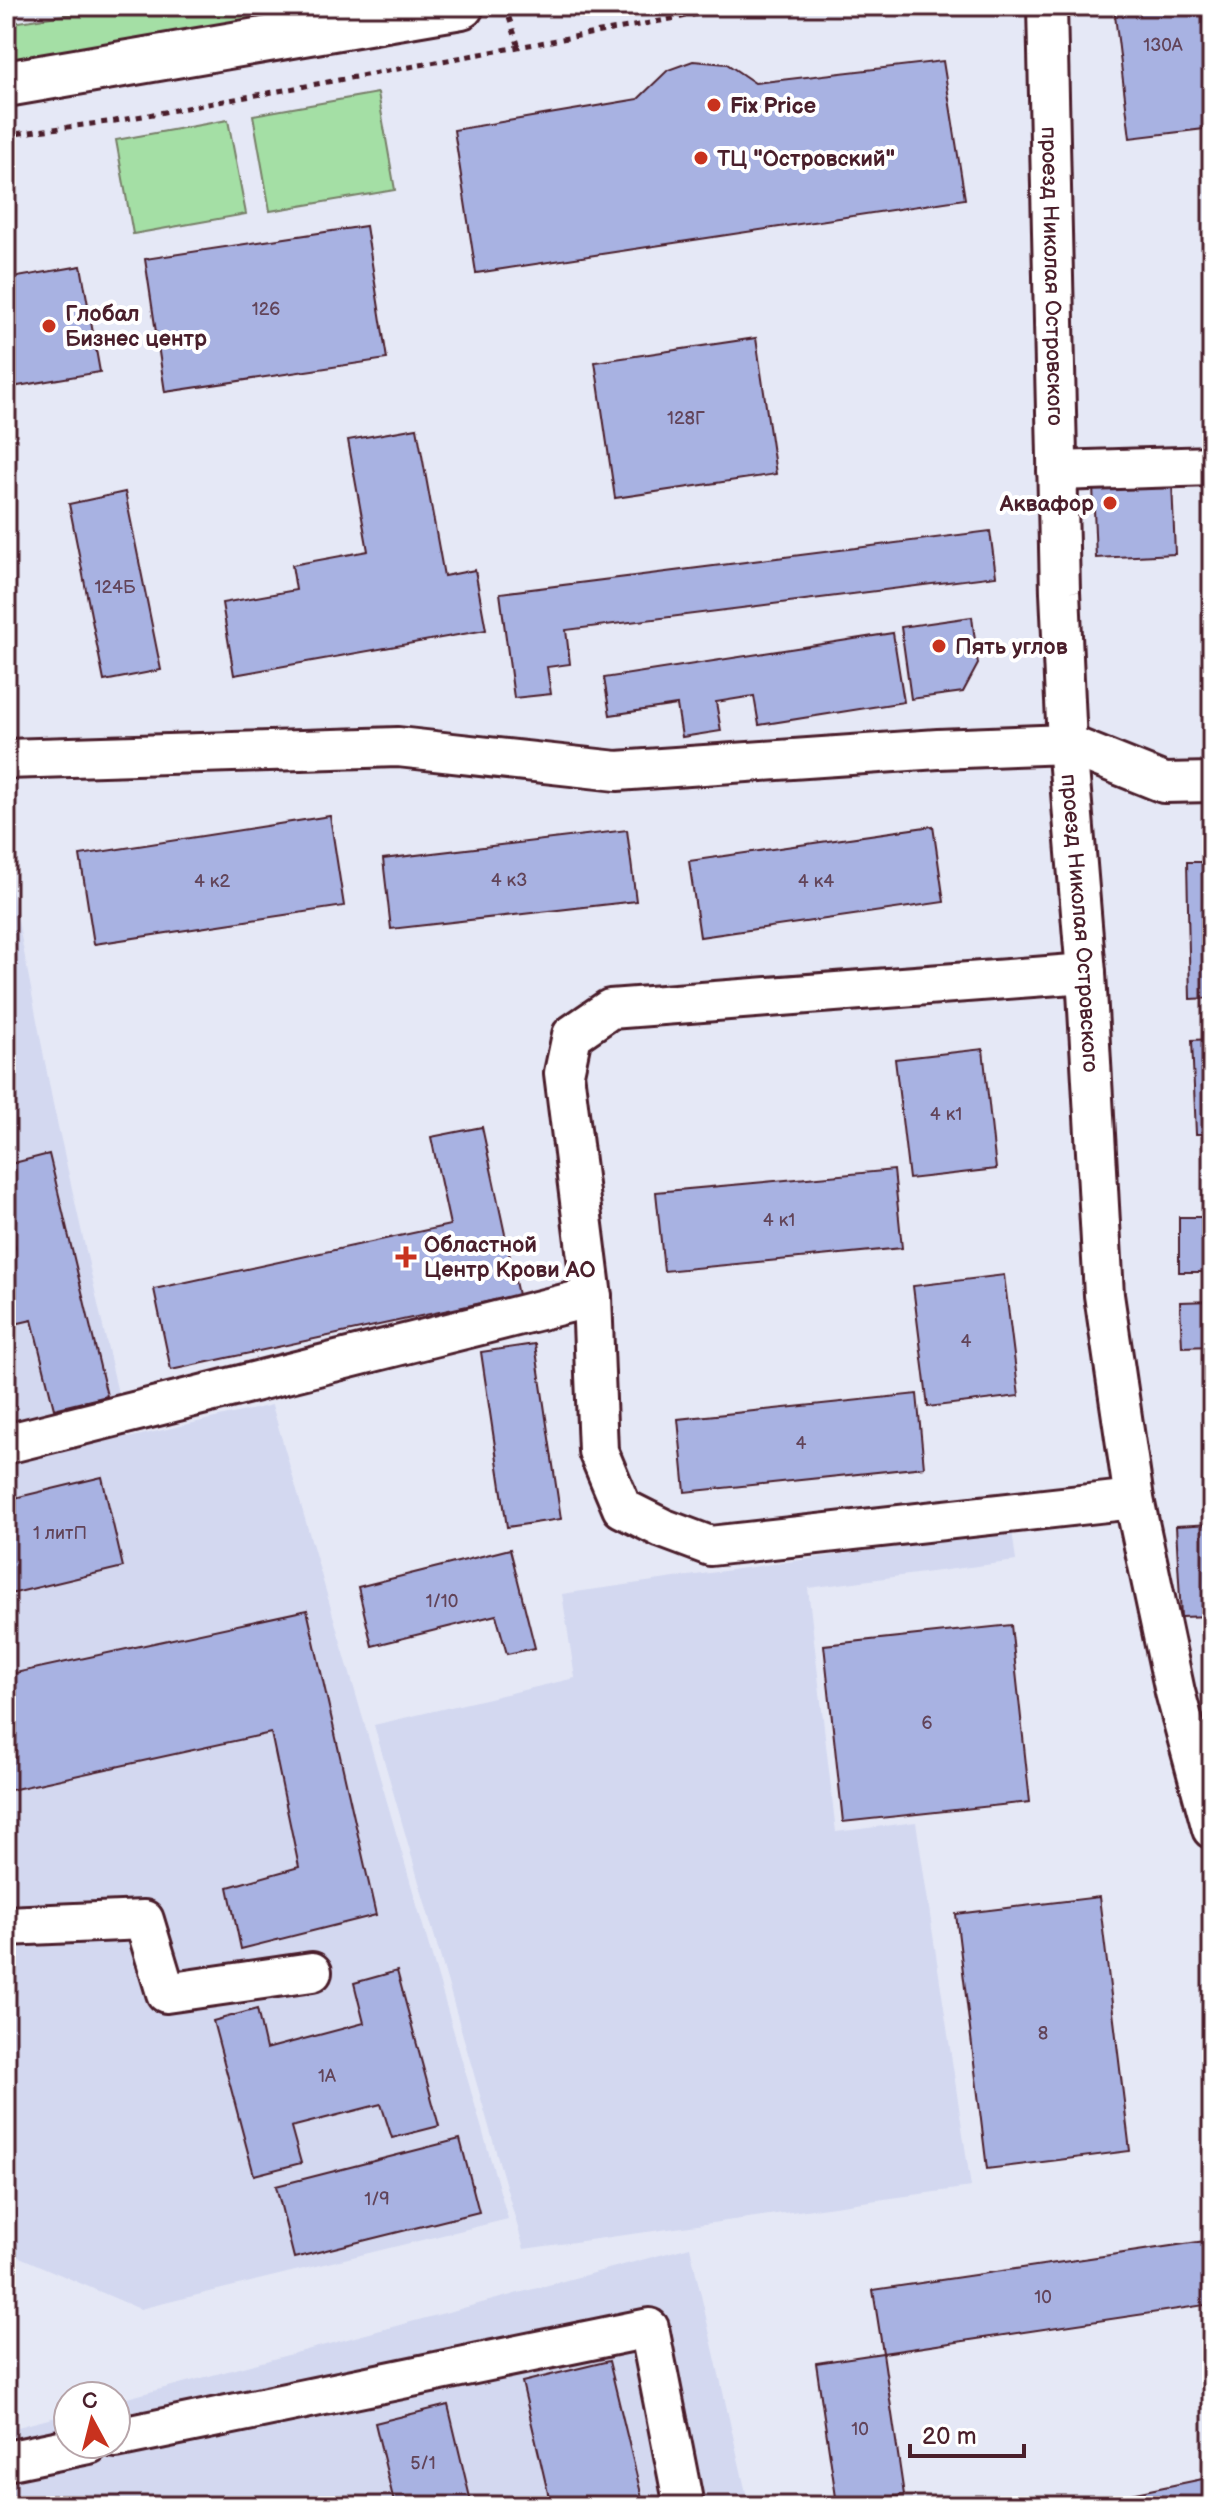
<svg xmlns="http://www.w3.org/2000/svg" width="1218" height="2512" viewBox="0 0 1218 2512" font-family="'Balsamiq Sans',sans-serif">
<rect width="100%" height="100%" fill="#e5e8f6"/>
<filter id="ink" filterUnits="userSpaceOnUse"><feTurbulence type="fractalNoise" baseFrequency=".0125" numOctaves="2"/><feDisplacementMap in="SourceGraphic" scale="16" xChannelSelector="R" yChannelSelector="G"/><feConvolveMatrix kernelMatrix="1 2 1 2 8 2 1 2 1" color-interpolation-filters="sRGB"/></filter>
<g filter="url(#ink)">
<g fill="#d3d8f0">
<path d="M6,858L53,1104L128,1438L272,1405L508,2219L140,2309L8,2252L6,2244Z"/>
<path d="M1012,1530L1016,1561L808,1588L836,1832L916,1822L971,2187L524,2249L374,1725L575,1678L562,1594Z"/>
<path d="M690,2247L749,2506H6V2430L68,2414V2444H116V2401Z"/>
</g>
<g fill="#a4dfa5" stroke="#777f68" stroke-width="2">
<path d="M121,6H344L6,60V24Z"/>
<path d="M378,93L395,190L270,211L253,115Z"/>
<path d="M228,120L246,214L133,234L116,140Z"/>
</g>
<g fill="#a8b2e2" stroke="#4a1f2b" stroke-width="2">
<path d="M1124,6H1203L1212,84V128L1130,138L1114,7Z"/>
<path d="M693,61L727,64L755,83L943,61L965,199L476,273L454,130L638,99L668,70Z"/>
<path d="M366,226L387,359L165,392L145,259Z"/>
<path d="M81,266L100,372L6,388V279Z"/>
<path d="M756,338L776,474L615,498L595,362Z"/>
<path d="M417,428L444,576L475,570L486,630L234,675L222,603L296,590L292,565L368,551L348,440Z"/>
<path d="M1172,482L1175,554L1096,558L1093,485Z"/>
<path d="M125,492L161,670L104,681L69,504Z"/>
<path d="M990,531L996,576L566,630L570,664L547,667L551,694L514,698L500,593Z"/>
<path d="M972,617L978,664L963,692L911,699L901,627Z"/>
<path d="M893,633L904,702L759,725L754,696L716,702L721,731L682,737L677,705L610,715L604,678Z"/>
<path d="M330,816L344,906L94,944L80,855Z"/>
<path d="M933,826L944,902L700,937L689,861Z"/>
<path d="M627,830L636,901L391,929L383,859Z"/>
<path d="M1187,862H1212V998L1190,999Z"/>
<path d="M1212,1039V1134H1196L1192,1040Z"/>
<path d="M983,1049L996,1169L909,1179L895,1059Z"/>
<path d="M482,1127L518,1295L171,1370L154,1289L450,1225L431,1137Z"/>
<path d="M49,1154L107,1396L54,1409L32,1320L6,1326V1250L15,1248L6,1209V1165Z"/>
<path d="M894,1170L902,1248L664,1271L656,1192Z"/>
<rect x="1179" y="1217" width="33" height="55"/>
<path d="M1004,1275L1019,1396L928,1407L913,1286Z"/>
<path d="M1212,1301V1346L1182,1347L1180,1302Z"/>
<path d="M535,1344L561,1519L507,1527L481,1352Z"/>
<path d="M917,1394L924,1467L685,1492L678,1419Z"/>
<path d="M102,1477L123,1567L6,1595V1500Z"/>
<path d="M1212,1524V1616L1181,1617L1176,1526Z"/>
<path d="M510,1549L535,1648L507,1654L496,1615L372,1646L358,1587Z"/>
<path d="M307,1610L376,1915L241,1949L228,1887L299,1867L271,1733L6,1791V1675Z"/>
<path d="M1011,1625L1030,1802L843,1822L824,1645Z"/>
<path d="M1099,1897L1130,2151L987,2169L956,1914Z"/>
<path d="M397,1971L439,2126L392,2138L381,2104L291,2127L301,2163L254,2175L213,2021L257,2009L266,2049L364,2023L354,1983Z"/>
<path d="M460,2139L479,2212L294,2258L276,2186Z"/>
<path d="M1212,2240V2304L883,2353L873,2290Z"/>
<path d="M883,2353L904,2495L837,2504L816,2363Z"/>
<path d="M609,2361L644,2506H551L522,2382Z"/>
<path d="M448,2405L472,2506H379L394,2502L375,2423Z"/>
<path d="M1212,2477V2506H1073Z"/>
</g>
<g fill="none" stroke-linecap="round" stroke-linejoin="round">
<defs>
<g id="minor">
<path id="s1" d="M1047,6L1060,592L1067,744L1086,973L1104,1295L1134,1499L1175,1692L1212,1829"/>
<path d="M1057,471L1212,466"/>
<path d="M6,759L398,747L617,771L938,749L1067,744L1164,783L1212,782"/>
<path d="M1086,973L610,1009L572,1035L564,1073L592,1297L598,1451L622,1508L662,1528L710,1546L1134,1499"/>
<path d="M6,1444L592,1297"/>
<path d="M6,1926L144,1920L166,1993L312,1972"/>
<path d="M116,2438L649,2328L684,2506"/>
<path d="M6,2461L89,2444"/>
</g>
<path id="major" d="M6,84L461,6"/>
</defs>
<use href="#minor" stroke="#4a1f2b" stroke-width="44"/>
<use href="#major" stroke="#4a1f2b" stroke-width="50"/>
<g stroke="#4a1f2b" stroke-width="5" stroke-dasharray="6 6" stroke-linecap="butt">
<path d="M505,6L519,47"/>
<path d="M6,135L115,121L742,6"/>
</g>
<use href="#minor" stroke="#fff" stroke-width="38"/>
<use href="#major" stroke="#fff" stroke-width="44"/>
</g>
</g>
<g fill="#c8321e" stroke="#fff" stroke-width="3">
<circle cx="714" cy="105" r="8"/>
<circle cx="701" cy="158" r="8"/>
<circle cx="49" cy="326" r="8"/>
<circle cx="1110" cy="503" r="8"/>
<circle cx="939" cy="646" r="8"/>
<path d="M402 1245h8v8h8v8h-8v8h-8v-8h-8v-8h8z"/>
</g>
<g text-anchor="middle" stroke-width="8" stroke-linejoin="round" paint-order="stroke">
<g font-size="18" fill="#624459">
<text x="1163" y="51">130А</text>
<text x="266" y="315">126</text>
<text x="686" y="424">128Г</text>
<text x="115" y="593">124Б</text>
<text x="509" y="886">4 к3</text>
<text x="212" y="887">4 к2</text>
<text x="816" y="887">4 к4</text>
<text x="946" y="1120">4 к1</text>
<text x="779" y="1226">4 к1</text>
<text x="966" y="1347">4</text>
<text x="801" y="1449">4</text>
<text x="60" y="1539">1 литП</text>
<text x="442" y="1607">1/10</text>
<text x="927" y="1729">6</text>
<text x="1043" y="2039">8</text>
<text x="327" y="2082">1А</text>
<text x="377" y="2205">1/9</text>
<text x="1043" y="2303">10</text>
<text x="860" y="2435">10</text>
<text x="423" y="2469">5/1</text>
</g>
<g font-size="22" font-weight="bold" fill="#4a1f2b" stroke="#fff" text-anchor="start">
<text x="730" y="113">Fix Price</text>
<text x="717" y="166">ТЦ "Островский"</text>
<text x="65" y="321">Глобал<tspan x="65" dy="25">Бизнес центр</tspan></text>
<text x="1094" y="511" text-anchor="end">Аквафор</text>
<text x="955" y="654">Пять углов</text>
<text x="424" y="1252">Областной<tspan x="424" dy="25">Центр Крови АО</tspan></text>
</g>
<g font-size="22" fill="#4a1f2b" stroke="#fff">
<text dy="8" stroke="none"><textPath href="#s1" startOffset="270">проезд Николая Островского</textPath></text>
<text dy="8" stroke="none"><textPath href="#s1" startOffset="918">проезд Николая Островского</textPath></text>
</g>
</g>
<rect width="1218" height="2512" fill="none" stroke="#fff" stroke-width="32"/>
<rect x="16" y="16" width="1186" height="2480" fill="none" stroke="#4a1f2b" stroke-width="3" filter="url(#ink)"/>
<g transform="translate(92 2420) rotate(353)"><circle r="38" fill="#ffffff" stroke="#b7a5aa" stroke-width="2"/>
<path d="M0-6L14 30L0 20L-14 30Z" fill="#c8321e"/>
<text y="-12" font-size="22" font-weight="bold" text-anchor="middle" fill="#4a1f2b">С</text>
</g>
<path d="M910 2444v12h114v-12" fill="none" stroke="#4a1f2b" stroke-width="4"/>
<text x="922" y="2444" font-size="24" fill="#4a1f2b" stroke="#ffffff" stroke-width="6" paint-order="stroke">20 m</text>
</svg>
